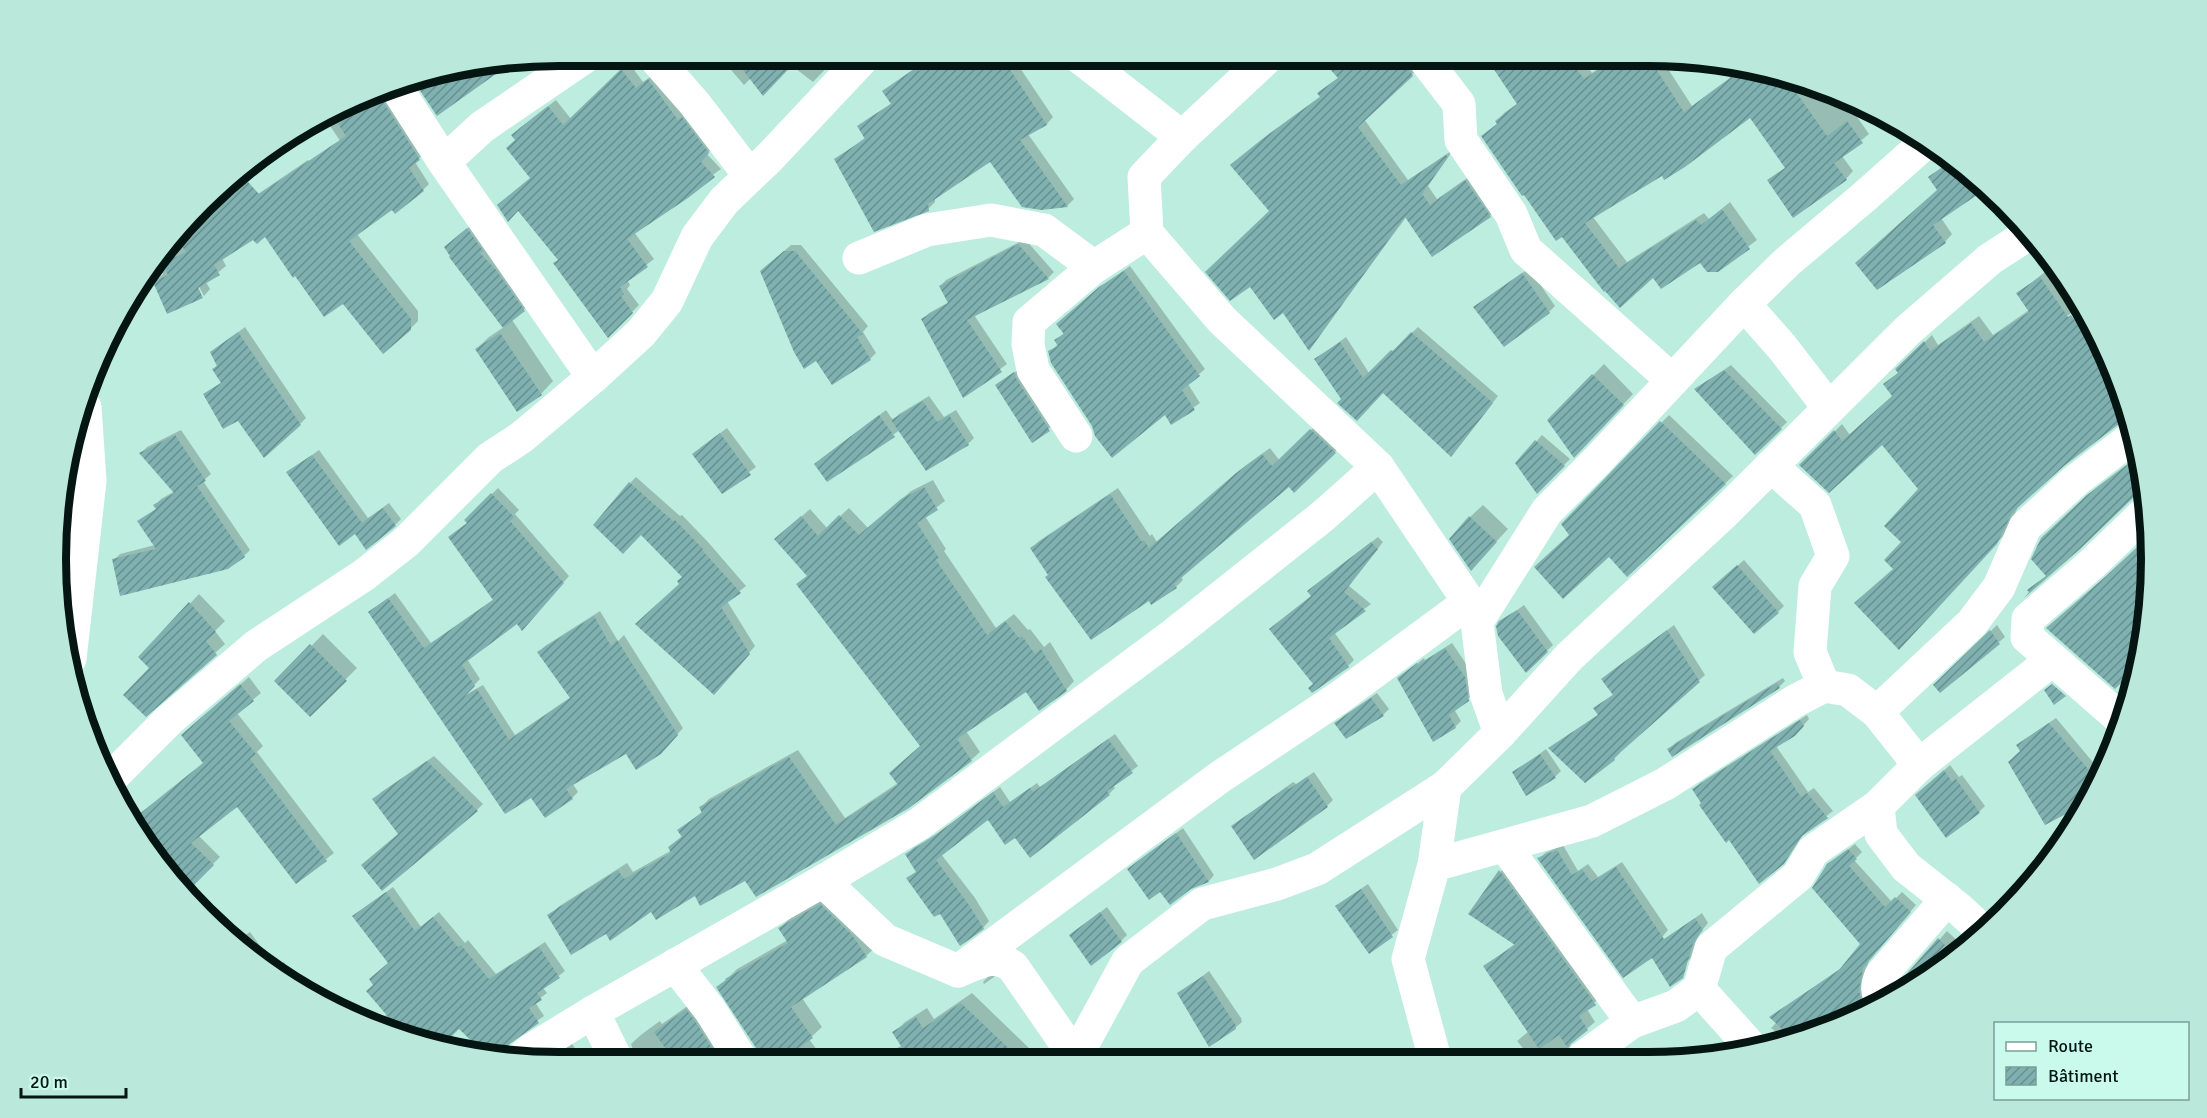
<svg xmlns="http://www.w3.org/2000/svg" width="2207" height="1118" viewBox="0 0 2207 1118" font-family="Signika,sans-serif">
<defs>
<pattern id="building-hatch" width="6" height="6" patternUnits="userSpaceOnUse" patternTransform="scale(1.5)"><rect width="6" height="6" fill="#80b1b1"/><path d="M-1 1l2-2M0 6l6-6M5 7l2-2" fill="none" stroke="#678f8f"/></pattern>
</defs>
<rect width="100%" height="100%" fill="#bdeddf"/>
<g fill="#0003">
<path d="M719,56H766L753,76L744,85Z"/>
<path d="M794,56H838L813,82L787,62Z"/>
<path d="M932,56H1012L1053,117L1047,124L1028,134L1074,199L1067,206L1041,209L991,160L935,198V202L928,209L836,159L866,137L859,126L866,120L892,103L884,91Z"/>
<path d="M1111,56H1123L1117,60Z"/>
<path d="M1336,56H1412L1419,68L1364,119L1408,180L1454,149L1428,186L1437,199L1473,174L1496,209L1490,216H1407L1309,349L1271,210L1239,158L1270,133L1321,96L1319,93L1339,77Z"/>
<path d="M1487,56H1581L1592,73L1616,57H1664L1661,58L1692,106L1730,78L1718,63L1778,73L1843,97L1869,134L1842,156L1853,171L1846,179L1769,180L1786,167L1750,116L1662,174L1593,217L1627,262L1704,213L1709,219L1730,202L1757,240L1717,270L1700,261L1654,276L1620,306L1483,136L1498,123L1497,121L1504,113L1518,103Z"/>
<path d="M629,63L643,82L656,73L715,145L707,154L721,169L634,232L654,259L627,280L630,285L627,289L639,305L608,336L559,259L517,140L520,128L556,100L571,119Z"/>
<path d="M385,89L425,153L415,162L429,184L423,190L388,212L326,120Z"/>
<path d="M1953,159L1985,188L1941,218L1952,234L1945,242L1877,288L1939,190L1930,177Z"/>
<path d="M308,160L367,225L357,234L418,311V321L410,329L343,302L265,234L254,239L222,258L226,266L206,282L210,289L204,296L196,281L202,297L155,282L163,274L157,265L164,258Z"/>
<path d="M474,223L530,304L512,320L553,381L541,394L476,349L489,337L504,327L452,241Z"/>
<path d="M1025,239L1054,272L1048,278L974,315L1007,364L964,396L923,319L929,313L949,302L940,286L946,280Z"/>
<path d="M791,245H801L868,326L863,332L876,353L870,359H816L768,265Z"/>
<path d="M2054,265L2082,305L1957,398L1984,435L2105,353L2125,397L2122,420L2061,466L2019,505L2005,534L1906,640L1903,542L1920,489L1882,443L1801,465L1842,424L1850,435L1894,396L1885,384L1899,372L1897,369L1932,335L1938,345L1979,316L1993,335L2029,310L2018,293Z"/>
<path d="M1130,266L1205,369L1188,384L1200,403L1171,423L1165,413L1093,425L1050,352L1058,344L1056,340L1065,332L1064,318L1107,282Z"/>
<path d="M1529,268L1555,306L1549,312L1481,302Z"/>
<path d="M245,327L306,418L300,424L238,419L204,394L222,382L214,369L218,364L212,352Z"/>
<path d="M1418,327L1498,396L1457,449L1383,392L1343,399L1316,359L1346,337L1369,373Z"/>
<path d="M1604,364L1633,394L1584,446L1549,420Z"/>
<path d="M1731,365L1787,422L1755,453L1696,389Z"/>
<path d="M1021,368L1055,424L1032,441L996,385Z"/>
<path d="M929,396L944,417L956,410L974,438L968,444L900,430L827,480L816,464L822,458L886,410L893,420L899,414Z"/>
<path d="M1669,415L1733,476L1628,575L1609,555L1571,535L1563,524Z"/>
<path d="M1318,423L1342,445L1295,491L1290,485L1181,577L1183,580L1176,587L1149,599L1050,574L1032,548L1039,541L1118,488L1150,536L1152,534L1157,542L1245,466L1270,448L1280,461Z"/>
<path d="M727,428L756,467L722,492L700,448Z"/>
<path d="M181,430L211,474L203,481L250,550L244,556L114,560L120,554L155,545L139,522L157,508L155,505L161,499L175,491L141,453L147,447Z"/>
<path d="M1542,435L1570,459L1538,492L1517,463Z"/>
<path d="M319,450L368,518L389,503L401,519L395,525L355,532L288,472Z"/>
<path d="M2138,456L2147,490L2135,495L2079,548L2029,590L2047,575L2051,530L2097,487Z"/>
<path d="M636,477L680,516L682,515L708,542L746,586L727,601L755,646L720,687L680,583L683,576L630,483Z"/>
<path d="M933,480L945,501L925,516L946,549L944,551L996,628L1014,614L1028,630L1030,629L1044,647L1050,642L1074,681L1066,690H1027L966,731L980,752L971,760L745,879L652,910L606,932L549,916L558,907L627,863L633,872L672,850L669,847L683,835L679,830L703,811L701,807L709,799L798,750L845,818L898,783L921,745L798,584L808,575L785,531L810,509L827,528L849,508L868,528L911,491Z"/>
<path d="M498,488L519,510L515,514L569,576L528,623L518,622L467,659L480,679L465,695L483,685L515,735L571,697L539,652L545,646L600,611L618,641L624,635L683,728L667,746L626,752L573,784L578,792L572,798L531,795L370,612L395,593L431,643L494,599L466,520Z"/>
<path d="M1483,505L1508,529L1483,556L1470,517Z"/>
<path d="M1378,537L1383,542L1349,586L1371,604L1334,632L1354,660L1348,666L1314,683L1315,585Z"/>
<path d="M2149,537L2150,592L2135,683L2129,673L2116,568Z"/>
<path d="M1744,560L1784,606L1778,612L1720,581Z"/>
<path d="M199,594L225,621L215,631L225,644L146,715L151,668L140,657Z"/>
<path d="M1524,605L1553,645L1526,671L1501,622Z"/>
<path d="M1674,625L1705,675L1619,751L1620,753L1614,759L1585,781L1550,748L1599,714L1601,703L1614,694L1609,673Z"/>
<path d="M1997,625L2005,637L1940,691L1935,685Z"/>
<path d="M323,634L357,668L310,715L277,681Z"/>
<path d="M1452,643L1471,671L1474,694L1454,709L1461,721L1455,727L1405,673L1424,658L1425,660Z"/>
<path d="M249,677L261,693L237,713L263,746L257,752L334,853L297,882L238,805L199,836L220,857L188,889L205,917L136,822L204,763L190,728Z"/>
<path d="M1783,678L1785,681L1779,687L1669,749L1675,743Z"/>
<path d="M1377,693L1389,709L1383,715L1342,717Z"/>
<path d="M1807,715L1809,719L1801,728L1776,746L1808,792L1814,788L1833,811L1805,832L1783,862L1694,789L1700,783Z"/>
<path d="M2056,718L2102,773L2093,781L2097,786L2086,801L2022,751L2024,740Z"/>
<path d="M1115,734L1138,766L1113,785L1115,788L1109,794L1015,836L988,818L941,854L975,898L989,921L983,928L941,911L908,879L917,871L907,854L913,848L938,833L1000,787L1010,802L1037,783L1040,787Z"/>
<path d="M1546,749L1561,771L1555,777L1514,773Z"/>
<path d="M434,756L483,804L477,810L399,834L380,793Z"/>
<path d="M1950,765L1959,777L1962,775L1985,806L1979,812L1923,789Z"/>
<path d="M1314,772L1333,800L1327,806L1233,826L1293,782L1296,784Z"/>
<path d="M1183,828L1214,875L1209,881L1190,888L1135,863Z"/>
<path d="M1855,844L1862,852L1854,860L1892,902L1902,892L1916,905L1869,960L1864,981L1868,997L1862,1003L1821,1029L1785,1039L1771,1028L1777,1022L1771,1017L1844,966L1862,943L1828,865Z"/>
<path d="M1563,845L1578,871L1588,864L1598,877L1622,862L1668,930L1643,960L1539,859L1545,853Z"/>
<path d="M1507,863L1602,996L1587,1009L1595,1022L1571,1042L1569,1052L1572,1059H1532L1517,1041L1529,1031L1485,966L1516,943L1470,914Z"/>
<path d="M1368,884L1398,930L1369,952L1343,901Z"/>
<path d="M393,887L421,927L439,912L465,943L468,940L496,974L545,942L565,971L543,988L547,993L535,1002L544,1016L512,1039L459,1027L439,1047L429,1045L420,1037L417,1041L375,1025L387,1014L375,984L389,963L360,911Z"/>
<path d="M831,895L877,946L866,956L802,998L822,1027L809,1039L825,1061H762L760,1051L718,988L737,969L788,940L780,928L790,918Z"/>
<path d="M1107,907L1127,935L1121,941L1071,935Z"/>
<path d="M1702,913L1708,923L1699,934L1693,956L1687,962L1662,942Z"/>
<path d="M1947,931L1963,946L1928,977L1908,988L1902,982Z"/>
<path d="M250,932L275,966L238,940Z"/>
<path d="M284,962L297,983L276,967Z"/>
<path d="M1209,971L1241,1018L1242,1022L1235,1028L1179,994Z"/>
<path d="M997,974L994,977L984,984L983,982L989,976Z"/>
<path d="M972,993L1030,1049L1019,1060H878L902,1045L894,1033L905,1022L927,1008L934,1019Z"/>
<path d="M696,1000L736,1061H637L631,1044L642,1034L660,1021L662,1024Z"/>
<path d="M572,1044L582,1058L592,1052L598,1061H547Z"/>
</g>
<g fill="url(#building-hatch)">
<path d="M732,56H801L763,96Z"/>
<path d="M941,56H1001L1047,125L1020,140L1068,207L1041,210L1022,207L990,162L928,204L929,211L874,232L834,159L865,139L857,126L891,104L882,91L917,67L919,71Z"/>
<path d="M1318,56H1404L1407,67L1413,76L1358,127L1401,185L1446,155L1448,157L1422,194L1430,205L1465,180L1491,217L1432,257L1405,217L1309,351L1283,313L1274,320L1250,287L1230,301L1205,272L1269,211L1230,165L1261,140L1320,97L1317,93L1338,78Z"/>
<path d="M1485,56L1568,57L1584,79L1618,57H1648L1684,112L1745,67L1778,73L1801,81L1793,88L1827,136L1847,121L1863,143L1834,163L1847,180L1793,218L1767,180L1785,168L1750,118L1685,167L1664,180L1662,176L1585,223L1619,268L1696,220L1701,225L1722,209L1750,249L1718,272H1707L1700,263L1661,289L1653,278L1620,308L1605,291L1604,292L1562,237L1556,241L1524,195L1522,196L1481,136L1497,124L1495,121L1517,104Z"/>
<path d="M510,64L437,116L413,80L440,75Z"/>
<path d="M621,69L636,88L648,79L678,120L682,117L709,153L701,162L715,177L688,198L627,239L648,267L620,287L624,294L621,296L633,313L608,338L553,263L558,260L518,211L508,222L497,205L530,178L506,148L515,140L511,135L548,106L563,125Z"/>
<path d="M379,95L420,160L409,168L424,191L395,214L392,210L349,241L411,319V330L383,354L343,304L324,317L295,276L293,278L265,237L257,244L253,240L214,265L220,275L198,288L203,298L167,314L153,282L168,275L162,263L186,252L176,237L193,225L190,221L248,182L259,194L346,136L338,124Z"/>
<path d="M1954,159L1986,189L1933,225L1946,243L1877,290L1855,263L1937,190L1928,177Z"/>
<path d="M467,228L483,251L480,253L496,270L525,311L503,328L449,257L450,256L444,247Z"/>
<path d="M1018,244L1049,279L967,320L1002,372L963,398L921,319L948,303L939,286Z"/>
<path d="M784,251H795L863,334L857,337L871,360L832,385L816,361L804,369L794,352L760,271Z"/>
<path d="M1124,271L1200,376L1182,390L1195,410L1171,425L1165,415L1112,458L1095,436L1092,426L1051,363L1048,351L1058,346L1054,340L1064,334L1056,324L1099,287Z"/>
<path d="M1522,273L1550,313L1504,347L1473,307Z"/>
<path d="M2040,277L2068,317L2071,315L2100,357L2105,354L2125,397L2130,418L2123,421L2064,466L2012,513L1997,544L1899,650L1854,603L1893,569L1884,560L1901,542L1884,526L1918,489L1882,445L1829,493L1799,465L1834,430L1842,441L1892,396L1883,384L1898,373L1895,369L1924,341L1930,351L1971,323L1984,342L2029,312L2016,293Z"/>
<path d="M238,332L301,425L264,458L238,421L223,429L203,394L221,383L212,369L217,366L210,352Z"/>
<path d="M1411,332L1493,403L1451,457L1383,393L1357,421L1337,403L1341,399L1314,359L1340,342L1363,378L1391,350L1393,351Z"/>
<path d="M500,333L542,395L517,412L475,349Z"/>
<path d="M1724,370L1782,429L1755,455L1694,389Z"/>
<path d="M1014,372L1017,380L1050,431L1032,443L995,385Z"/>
<path d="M1592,374L1624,405L1574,458L1547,420Z"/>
<path d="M923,401L937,422L949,415L969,445L926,471L891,420Z"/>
<path d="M879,415L895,437L827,482L814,464Z"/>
<path d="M1660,421L1726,484L1627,577L1609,557L1563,599L1534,567L1569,535L1561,524L1562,523Z"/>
<path d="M1310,429L1336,453L1294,493L1289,487L1214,550L1174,584L1177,588L1151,605L1149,601L1091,640L1045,577L1048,575L1030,548L1110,494L1142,542L1144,540L1149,548L1236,473L1262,454L1272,466Z"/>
<path d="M720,433L751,475L722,494L692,454Z"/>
<path d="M175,435L206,481L197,486L245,557L228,569L120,596L112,559L156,549L137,521L156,509L153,505L174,493L139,453Z"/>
<path d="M1535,440L1565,466L1537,494L1515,463Z"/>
<path d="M312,455L362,523L383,508L396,526L366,550L355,534L339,546L286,472Z"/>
<path d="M2139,456L2147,492L2135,496L2080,549L2024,598L2029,592L2027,590L2046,576L2031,559L2041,538L2087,495Z"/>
<path d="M629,482L673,521L675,520L703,549L702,550L741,593L721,607L750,654L714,695L635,624L679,584L677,581L682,577L641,535L623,554L593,525Z"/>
<path d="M924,487L938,510L917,523L939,558L936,560L987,635L1005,621L1019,638L1022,636L1035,654L1041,649L1067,691L1039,711L1026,692L957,739L972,761L909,808L756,897L745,881L700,906L695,896L656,920L651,912L610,941L606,934L571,955L547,915L618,870L624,879L671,853L668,847L682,837L677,830L702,813L699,807L789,757L836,825L898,785L889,773L920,746L796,584L807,576L774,539L801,516L818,536L839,515L859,535L901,499Z"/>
<path d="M491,493L514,517L510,521L564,583L522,631L517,624L462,665L475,686L464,697L477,689L509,740L570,698L537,652L594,616L611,646L617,640L678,735L661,754L636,770L626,754L566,789L573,799L545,818L531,798L505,814L368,612L388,598L424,648L493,600L448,537L467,523L464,520Z"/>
<path d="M1469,516L1497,542L1471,571L1449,539Z"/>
<path d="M2149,536L2150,592L2138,667L2115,689L2046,628L2105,577Z"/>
<path d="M1371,542L1378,549L1344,592L1366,611L1329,638L1349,667L1312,693L1308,688L1313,684L1269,629L1311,596L1307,591Z"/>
<path d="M1737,565L1779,613L1754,634L1712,587Z"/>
<path d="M189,602L216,632L206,641L217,655L146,717L123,695L149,668L138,657Z"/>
<path d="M1517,610L1548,652L1526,673L1498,636L1496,626L1499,621Z"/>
<path d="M1667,630L1700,682L1614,758L1615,760L1585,783L1548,748L1598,715L1593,708L1613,695L1601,679Z"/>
<path d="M1990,630L2000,644L1940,693L1933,685Z"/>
<path d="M310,644L347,681L310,717L274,681Z"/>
<path d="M1445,648L1465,677L1469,701L1449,715L1456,728L1433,742L1397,678L1417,663L1418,665Z"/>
<path d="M1777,683L1780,688L1672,757L1667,749Z"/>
<path d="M240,684L254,701L229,721L256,754L250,759L327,861L296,884L237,807L191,843L214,865L187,892L160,855L166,850L138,815L203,763L181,735Z"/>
<path d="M2052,684L2066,696L2054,705L2044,690Z"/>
<path d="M1371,698L1384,716L1346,739L1334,723Z"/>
<path d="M1800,720L1804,726L1795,736L1770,751L1801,797L1807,793L1828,818L1802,836L1784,864L1759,884L1729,840L1726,843L1699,805L1701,803L1692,789Z"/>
<path d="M2049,723L2099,782L2085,804L2045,825L2008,762L2020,751L2016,745Z"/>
<path d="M1108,739L1133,773L1107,791L1110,795L1030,858L1015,838L1005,845L988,820L936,860L969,905L984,929L960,946L940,914L934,917L906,878L916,872L905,854L930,839L993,792L1003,807L1030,788L1033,792Z"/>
<path d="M1540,754L1556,778L1526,796L1512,772Z"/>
<path d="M427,761L478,811L382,891L361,865L398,834L372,799Z"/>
<path d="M1944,770L1952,782L1956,779L1980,813L1946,838L1915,795Z"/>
<path d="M1307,777L1328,807L1254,860L1231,826L1287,787L1289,789Z"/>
<path d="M1176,833L1209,882L1191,889L1170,905L1160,892L1149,900L1127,869Z"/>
<path d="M1848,849L1857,859L1849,866L1885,907L1895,897L1911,912L1863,968L1859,991L1862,1001L1867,1010L1840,1024L1791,1037L1769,1017L1839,970L1860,944L1812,888L1827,864Z"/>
<path d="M1557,850L1572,875L1582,869L1591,882L1616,867L1664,939L1695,918L1703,930L1693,943L1683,978L1670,987L1652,958L1623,978L1537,858Z"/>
<path d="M1499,870L1596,1005L1579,1016L1588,1030L1567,1047L1559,1035L1539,1049L1483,966L1515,945L1468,914Z"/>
<path d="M1361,889L1393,937L1369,954L1335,906Z"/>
<path d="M386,892L415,931L433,917L458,947L461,945L489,979L539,947L560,978L537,993L542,1000L529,1008L539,1023L507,1046L501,1057L486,1055L459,1029L441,1047L426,1044L402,1021L396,1026L366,991L373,985L369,979L388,963L352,916Z"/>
<path d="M820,904L852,935L867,957L791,1007L813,1038L799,1048L808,1061H761L758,1051L716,987L726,980L725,979L788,943L778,928Z"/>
<path d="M1100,912L1122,942L1091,966L1069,935Z"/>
<path d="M1938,938L1945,945L1929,963L1936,970L1928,977L1900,992L1897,985Z"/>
<path d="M1203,976L1235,1024L1236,1029L1209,1047L1177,993Z"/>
<path d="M961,1003L1021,1060H910L892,1032L916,1017L923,1028Z"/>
<path d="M686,1009L695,1021L720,1061H674L654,1032Z"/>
<path d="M561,1053L567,1061H548Z"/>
</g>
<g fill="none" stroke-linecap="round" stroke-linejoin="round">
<g stroke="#fff" stroke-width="33">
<path d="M653,56L695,104L750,176"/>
<path d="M1078,56L1182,137L1144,177L1147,233L1222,320L1378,467L1469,602L1477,622L1486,694L1500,733"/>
<path d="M1422,56L1459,104L1461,140L1511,214L1526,250L1672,380"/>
<path d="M394,84L444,162L593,377"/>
<path d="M1182,137L1269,56"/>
<path d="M444,162L482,127L586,56"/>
<path d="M859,258L927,230L991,220L1044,230L1094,267"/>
<path d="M1744,304L1782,347L1829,408"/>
<path d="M1076,436L1033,370L1028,344L1029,322L1094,267L1147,233"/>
<path d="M1771,466L1815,505L1833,556L1815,586L1810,652L1824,686"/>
<path d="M1477,622L1547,511L1597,461L1744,304L1787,262L1864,197L1926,142"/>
<path d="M70,659L90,481L85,407"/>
<path d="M1877,712L1972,623L1999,587L2025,527L2075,481L2134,436"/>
<path d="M2123,721L2027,637L2028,619L2093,563L2148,510"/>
<path d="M107,782L169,720L256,646L364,575L406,542L490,458L522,437L593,377L641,333L667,301L697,237L724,201L770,157L865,56"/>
<path d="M1878,806L1881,834L1906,867L1959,909L1982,930"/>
<path d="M1505,846L1632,1022"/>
<path d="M1434,865L1592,821L1665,784L1795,701L1824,686L1848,690L1877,712L1919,765"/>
<path d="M823,881L885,940L958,971C979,963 993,952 1013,967L1076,1058"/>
<path d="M675,965L710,1010L742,1061"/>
<path d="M958,971L1220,777L1340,697L1469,602"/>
<path d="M1699,989L1752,1048"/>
<path d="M1884,1001C1875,993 1877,985 1881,975L1947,899"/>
<path d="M593,1012L617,1061"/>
<path d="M1435,1059L1408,959L1434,865L1445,787"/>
<path d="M1581,1059L1632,1022L1676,1006L1699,989L1711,948L1798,876L1813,851L1878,806L1919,765L2052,660"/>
<path d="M519,1060L531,1050L593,1012L823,881L919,824L1173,635L1323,516L1378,467"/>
<path d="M1074,1060L1128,961L1202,904L1277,884L1317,869L1445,787L1500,733L1570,656L1722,515L1908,330L1990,259L2030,233"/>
</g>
</g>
<path d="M0 0H2207V1118H0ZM559 66H1648A493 493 0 0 1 2141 559V559A493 493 0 0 1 1648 1052H559A493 493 0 0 1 66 559V559A493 493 0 0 1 559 66Z" fill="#bae8db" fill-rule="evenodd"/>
<path fill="none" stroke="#051612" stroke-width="8" d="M559 66H1648A493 493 0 0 1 2141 559V559A493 493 0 0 1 1648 1052H559A493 493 0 0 1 66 559V559A493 493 0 0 1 559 66Z"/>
<rect x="1994" y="1022" width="195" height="78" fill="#cafaec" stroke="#7b9f95" stroke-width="1.5"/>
<rect x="2006" y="1042" width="30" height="9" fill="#ffffff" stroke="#7b9f95" stroke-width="1.5"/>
<text x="2048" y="1052" font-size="18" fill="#051612">Route</text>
<rect x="2006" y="1067" width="30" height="18" fill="url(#building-hatch)" stroke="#7b9f95" stroke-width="1.5"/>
<text x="2048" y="1082" font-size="18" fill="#051612">Bâtiment</text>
<path d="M21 1088v9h105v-9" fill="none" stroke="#051612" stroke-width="3"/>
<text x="30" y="1088" font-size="18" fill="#051612" stroke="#cafaec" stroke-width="4.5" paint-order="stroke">20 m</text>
</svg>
